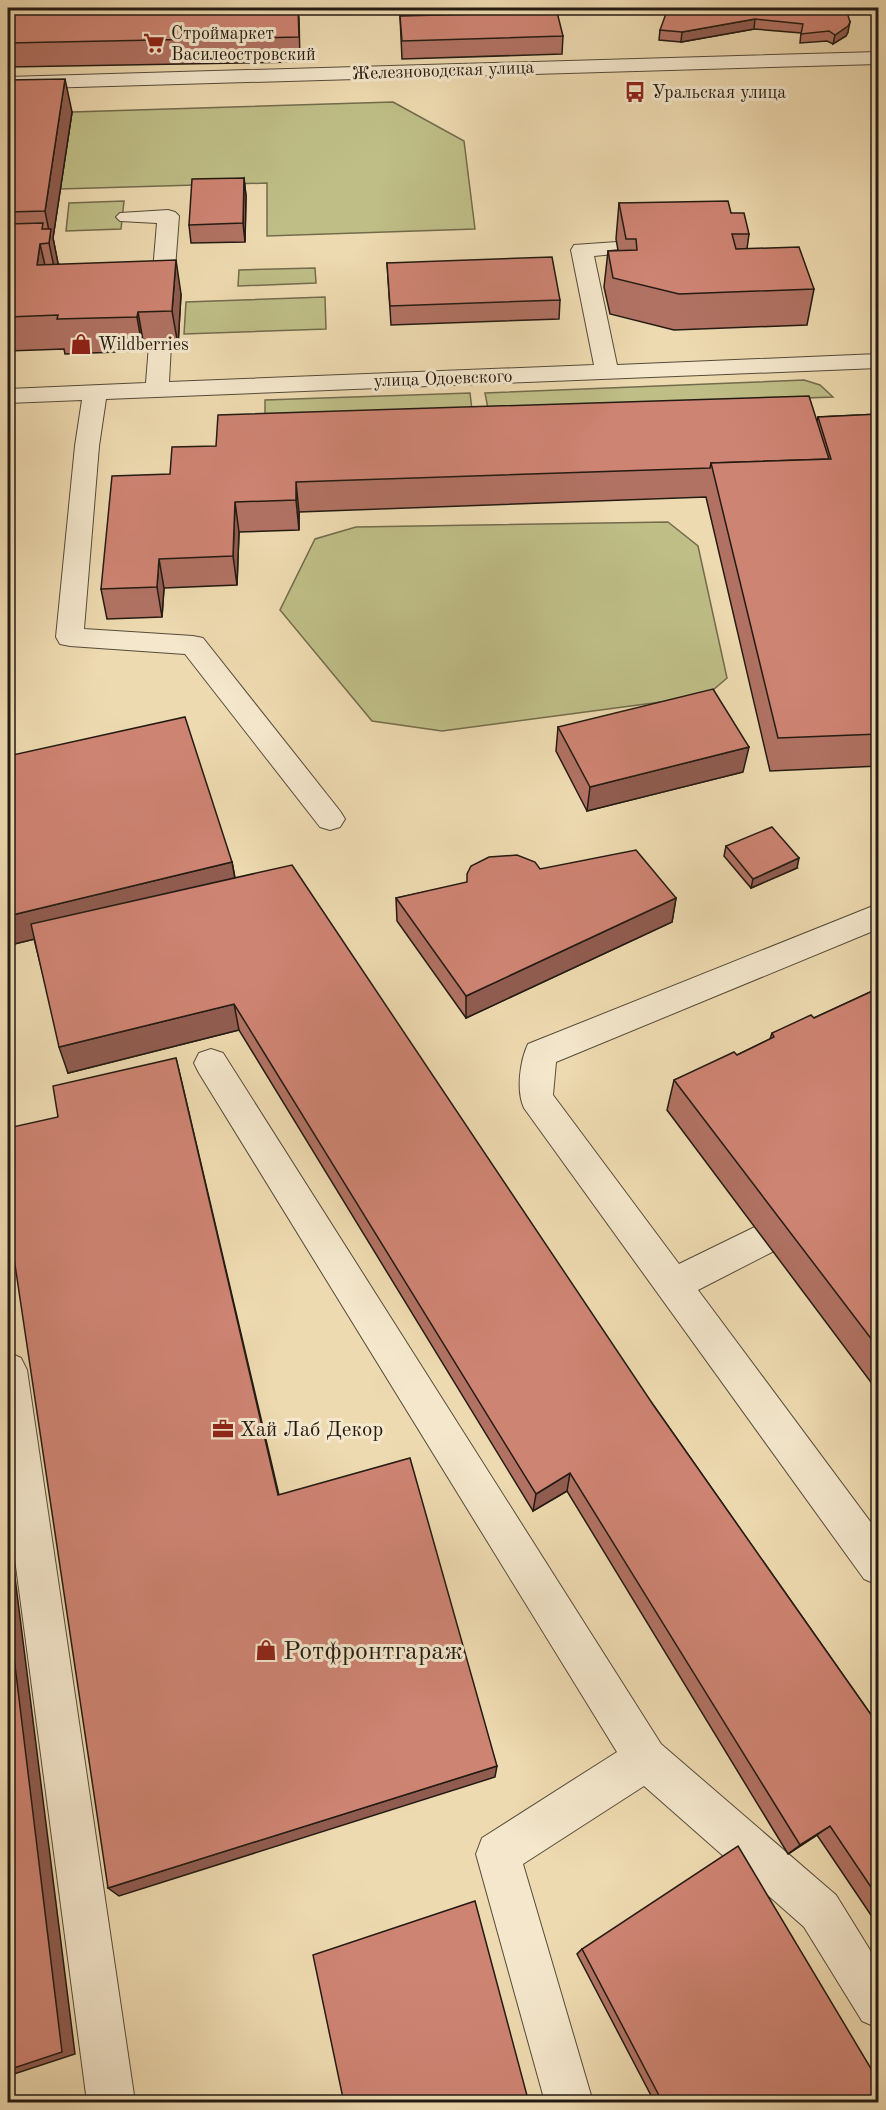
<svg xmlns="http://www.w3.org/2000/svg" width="886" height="2110" viewBox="0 0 886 2110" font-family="'Old Standard TT',serif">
<rect width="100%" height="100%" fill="#eedab0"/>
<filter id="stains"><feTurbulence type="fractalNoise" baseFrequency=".00333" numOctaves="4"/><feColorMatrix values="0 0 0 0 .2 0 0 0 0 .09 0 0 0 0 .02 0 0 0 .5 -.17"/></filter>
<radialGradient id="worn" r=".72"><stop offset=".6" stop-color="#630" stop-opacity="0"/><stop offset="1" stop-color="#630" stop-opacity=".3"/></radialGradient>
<g fill="#bfbe87" stroke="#726c4d" stroke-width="1.5">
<path d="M393,102L464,141L475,229L267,236V183L60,189L72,112Z"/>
<path d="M124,201L121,229L66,231L69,203Z"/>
<path d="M315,268L316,283L238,286L239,270Z"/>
<path d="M325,297L326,329L184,334L186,302Z"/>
<path d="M804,380L820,385L833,397L488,409L485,393Z"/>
<path d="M470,393L472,410L265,417V400Z"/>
<path d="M668,522L698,546L727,678L706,696L442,731L372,721L280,610L315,539L356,527Z"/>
</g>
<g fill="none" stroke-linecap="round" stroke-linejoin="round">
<defs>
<g id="minor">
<path d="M878,52V64L8,89V77Z"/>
<path d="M168,210L175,212L179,216L173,295L170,300L162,302L154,300L151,295L157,223L120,221L116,217L120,213Z"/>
<path d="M617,242L625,243L628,248L625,253L594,256L617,365L878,354V368L106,399L99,446L84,629L193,636L203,638L340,811L345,819L340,827L330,830L320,827L185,654L70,646L60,644L56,637L75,446L82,400L8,403V389L146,383L149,345L152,340L160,338L168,340L171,345L169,382L594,365L571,250L574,245Z"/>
<path d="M878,904V929L556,1062L553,1095L679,1264L763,1223L776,1228L781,1239L776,1250L698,1290L878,1532V1585L864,1579L524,1108C516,1091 520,1061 528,1044Z"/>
<path d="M211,1049L223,1053L661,1744L836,1895L878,1963V2028L862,2021L804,1927L644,1786L523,1864L593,2102H545L476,1854L482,1838L617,1752L199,1073L194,1063L199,1053Z"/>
<path d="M8,1352L21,1358L27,1370L135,2102H87L8,1506Z"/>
</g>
</defs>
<use href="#minor" stroke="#564b3a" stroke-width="2"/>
<use href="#minor" fill="#f4e7cc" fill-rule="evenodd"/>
</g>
<g fill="#b17263" stroke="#241b13" stroke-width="1.5">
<path d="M8,8L299,17L300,62L8,67Z"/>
<path d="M797,8L848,32L846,36L833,44L827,41L800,43L801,33L754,29L681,42L659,40L660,30Z"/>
<path d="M400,16L563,36L562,54L402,59Z"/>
<path d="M8,80L72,112L53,238L58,264L181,294L178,345L144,346L143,351L65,354L64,349L8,351Z"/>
<path d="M244,178L246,196L245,242L191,243L189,225Z"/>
<path d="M619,203L731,213L749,234L747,249L814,289L807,325L674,330L610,314L604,287L608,251L618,250L616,239Z"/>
<path d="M387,263L560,300L559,319L391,325Z"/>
<path d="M879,414V766L770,771L706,497L299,512V530L239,532L237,585L164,588L162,617L107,619L101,589L170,474L817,421L818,417Z"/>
<path d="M558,727L743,772L587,811L556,751Z"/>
<path d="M726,846L797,868L751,888L724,856Z"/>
<path d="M232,862L235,878L654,1406L879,1726V1927L817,1835L788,1854L567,1491L533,1511L239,1030L68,1073L34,939L10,945Z"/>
<path d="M540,869L676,898L672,922L466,1018L397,921L396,898L467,883Z"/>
<path d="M879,988V1393L667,1110L674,1080L737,1055L770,1039L772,1033L814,1018Z"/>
<path d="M582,1949L879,2103H655L577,1954Z"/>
</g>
<g fill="#905c50" stroke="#241b13" stroke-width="1.5">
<path d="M755,19L754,29L681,42L682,32Z"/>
<path d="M850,22L848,32L846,36L833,44L835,35Z"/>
<path d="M65,79L72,112L53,238L58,263L56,277L49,243L50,236L45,211Z"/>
<path d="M244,178L246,196L245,242L243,223Z"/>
<path d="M40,244L48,278L37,265Z"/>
<path d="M176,260L181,294L178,345L172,311Z"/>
<path d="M138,312L144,346L143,351L137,317Z"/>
<path d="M296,482L299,512V530L296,500Z"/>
<path d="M235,502L239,532L237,585L233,556Z"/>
<path d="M159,559L164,588L162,617L157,587Z"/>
<path d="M749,747L743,772L587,811L590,787Z"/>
<path d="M799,858L797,868L751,888L753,879Z"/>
<path d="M232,862L237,890L10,945L8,939V916Z"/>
<path d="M676,898L672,922L466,1018V996Z"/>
<path d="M234,1004L239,1030L68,1073L59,1047Z"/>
<path d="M176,1058L182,1083L283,1512L278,1495Z"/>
<path d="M570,1473L567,1491L533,1511L536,1494Z"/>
<path d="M8,1522L75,2054L8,2076Z"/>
<path d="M497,1766L495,1777L119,1896L108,1888Z"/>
<path d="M830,1826L817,1835L788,1854L800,1845Z"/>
</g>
<g fill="#ce8473" stroke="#241b13" stroke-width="1.5">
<path d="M8,8H298L299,37L8,43Z"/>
<path d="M668,8H841L847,12L850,22L848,26L835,35L829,31L801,34L803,24L755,19L682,32L660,30Z"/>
<path d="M557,12L563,36L402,41L400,16Z"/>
<path d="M65,79L45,211L8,212V132L13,102H8V80Z"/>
<path d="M244,178L243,223L189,225L192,179Z"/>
<path d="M728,201L731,213H744L749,234H732L736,249L799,247L814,289L679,294L613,278L608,251L637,250L636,239H626L619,203Z"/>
<path d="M43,223L42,229H51L49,243L40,244L37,265L176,260L172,311L138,312L137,317L57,319L58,315L8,317V224Z"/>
<path d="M552,257L560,300L390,306L387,263Z"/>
<path d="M809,396L829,459L711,463L710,468L296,482V500L235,502L233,556L159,559L157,587L101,589L112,476L170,474L172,447L216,446L218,415Z"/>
<path d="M879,414V734L778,738L711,463L831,459L818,417Z"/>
<path d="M713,689L749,747L590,787L558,727Z"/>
<path d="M185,717L232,862L8,916V756Z"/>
<path d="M772,827L799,858L753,879L726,846Z"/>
<path d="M636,850L676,898L466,996L396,898L467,882V874L471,866L489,857L517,855L535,862L540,869Z"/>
<path d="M292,865L654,1406L879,1726V1899L830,1826L800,1845L570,1473L536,1494L234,1004L59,1047L31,924Z"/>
<path d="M879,988V1349L674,1080L734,1052L737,1055L774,1037L772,1033L811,1015L814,1018Z"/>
<path d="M176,1058L278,1495L410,1458L497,1766L108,1888L8,1218V1128L58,1117L53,1086Z"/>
<path d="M8,1608L62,2052L8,2070Z"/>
<path d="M738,1846L879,2082V2103H663L582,1949Z"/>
<path d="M475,1901L529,2103H344L313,1955Z"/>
</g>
<defs>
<symbol id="supermarket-bare" viewBox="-9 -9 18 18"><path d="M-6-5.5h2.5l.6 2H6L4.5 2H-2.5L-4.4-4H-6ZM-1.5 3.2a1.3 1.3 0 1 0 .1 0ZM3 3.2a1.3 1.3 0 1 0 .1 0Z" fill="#8f2418" stroke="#f4e7cc" stroke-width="2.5" paint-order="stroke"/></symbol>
<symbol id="bus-bare" viewBox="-9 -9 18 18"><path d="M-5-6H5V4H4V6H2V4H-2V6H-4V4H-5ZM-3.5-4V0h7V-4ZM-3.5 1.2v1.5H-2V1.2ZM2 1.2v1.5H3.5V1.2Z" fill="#8f2418" stroke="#f4e7cc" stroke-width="2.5" paint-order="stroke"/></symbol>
<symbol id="shop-bare" viewBox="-9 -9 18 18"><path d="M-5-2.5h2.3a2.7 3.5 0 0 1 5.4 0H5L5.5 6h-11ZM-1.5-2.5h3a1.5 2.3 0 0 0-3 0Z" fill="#8f2418" stroke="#f4e7cc" stroke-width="2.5" paint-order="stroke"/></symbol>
<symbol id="office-bare" viewBox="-9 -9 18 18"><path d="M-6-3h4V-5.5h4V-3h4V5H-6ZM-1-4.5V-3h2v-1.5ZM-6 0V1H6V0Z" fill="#8f2418" stroke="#f4e7cc" stroke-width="2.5" paint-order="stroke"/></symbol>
</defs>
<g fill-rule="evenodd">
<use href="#supermarket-bare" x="139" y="28" width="30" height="30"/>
<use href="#bus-bare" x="620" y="77" width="30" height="30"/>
<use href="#shop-bare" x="66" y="329" width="30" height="30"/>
<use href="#office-bare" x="208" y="1414" width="30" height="30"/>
<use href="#shop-bare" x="251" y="1635" width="30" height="30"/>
</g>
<g text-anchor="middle" stroke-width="6" stroke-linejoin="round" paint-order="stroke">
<g font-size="18" fill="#241b13" stroke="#f4e7cc" text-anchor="start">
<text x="171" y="39">Строймаркет<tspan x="171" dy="21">Василеостровский</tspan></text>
<text x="652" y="98">Уральская улица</text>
<text x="98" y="350">Wildberries</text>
</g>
<g font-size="18" fill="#241b13" stroke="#f4e7cc">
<text transform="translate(443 70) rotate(-2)" y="6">Железноводская улица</text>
<text transform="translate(443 378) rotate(-2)" y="6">улица Одоевского</text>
</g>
<g font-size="21" fill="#241b13" stroke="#f4e7cc" text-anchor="start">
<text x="240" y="1436">Хай Лаб Декор</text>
</g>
<g font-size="26" fill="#241b13" stroke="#f4e7cc" text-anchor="start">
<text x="283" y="1659">Ротфронтгараж</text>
</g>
</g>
<rect width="886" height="2110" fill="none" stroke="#eedab0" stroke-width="30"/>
<rect x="9" y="9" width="868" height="2092" fill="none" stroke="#241b13" stroke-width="3"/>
<rect x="15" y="15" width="856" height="2080" fill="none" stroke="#241b13" stroke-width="1.5"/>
<rect width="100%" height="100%" filter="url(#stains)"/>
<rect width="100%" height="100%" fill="url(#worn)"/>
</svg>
